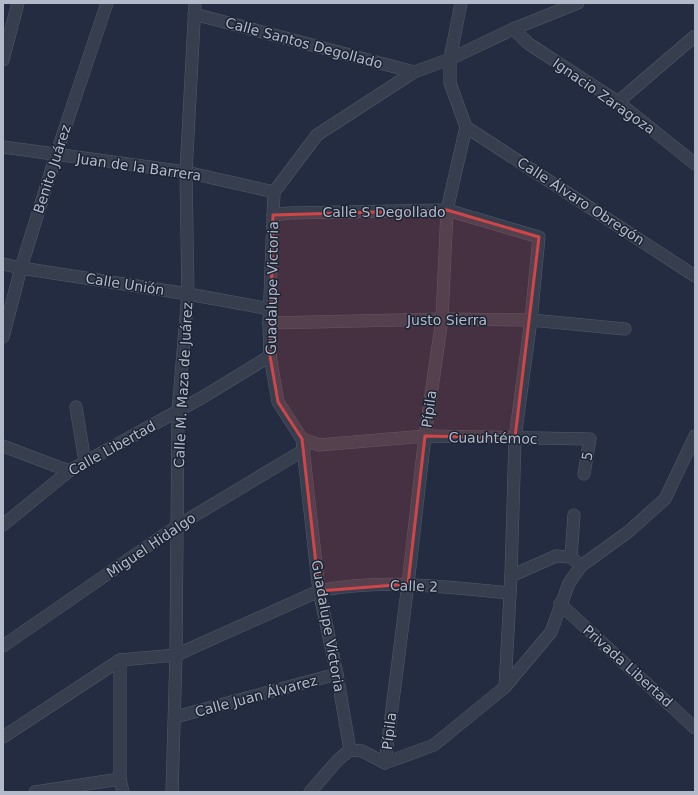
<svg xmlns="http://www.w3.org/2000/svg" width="698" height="795" viewBox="0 0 698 795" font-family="'DejaVu Sans',sans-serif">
<rect width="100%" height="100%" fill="#232c40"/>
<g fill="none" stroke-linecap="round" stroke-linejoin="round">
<defs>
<g id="street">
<path d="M194,14L414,72"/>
<path d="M513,29L529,44L618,102L695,164"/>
<path d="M3,60L18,3"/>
<path d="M618,102L695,36"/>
<path d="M466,127L695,276"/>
<path d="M3,147L186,172L274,192"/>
<path d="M273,215L289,213L447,210L539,237L531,320L515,438L511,576L505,687"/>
<path d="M3,264L21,268L188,294L270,309"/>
<path d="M269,323L442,319L531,320L625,329"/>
<path d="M3,337L21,268L56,155L107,3"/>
<path d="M76,407L85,462"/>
<path d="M302,439L319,445L425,436L590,439L584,474"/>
<path d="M3,446L69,471"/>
<path d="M3,525L69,471L203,397L270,356"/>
<path d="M571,557L574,515"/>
<path d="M511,576L556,556L571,557L581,566"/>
<path d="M560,604L695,728"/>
<path d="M3,646L177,526L304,450"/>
<path d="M120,660V779L123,792"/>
<path d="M175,717L337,674"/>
<path d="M3,737L120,660L176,655L319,591C382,578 446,587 509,593"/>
<path d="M350,750L362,751L385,763L434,745L505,687L551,632L569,583L581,566L628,532L665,499L695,436"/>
<path d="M385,763L408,584L425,436L442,319L447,210L466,127L450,83V59L461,3"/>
<path d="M35,792L120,779"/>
<path d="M172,792L176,655L178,411L188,294L186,172L195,3"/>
<path d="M310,792L338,760L350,750L337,674L319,591L302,439L278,402L270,356L269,323L274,192L317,135L414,72L450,59L513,29L578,3"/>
</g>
</defs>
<use href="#street" stroke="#525a6a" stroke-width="13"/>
<use href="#street" stroke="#373f4f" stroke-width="12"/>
</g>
<path fill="#cf4548" fill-opacity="0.2" stroke="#cf4548" stroke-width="3" stroke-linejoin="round" d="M447,210L539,237L515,438L425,436L408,584L319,591L302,439L278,402L270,356L273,215Z"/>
<g text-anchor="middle" stroke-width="3" stroke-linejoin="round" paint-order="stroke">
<g font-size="14" fill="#b3baca" stroke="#1c2434">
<text transform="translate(304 43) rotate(15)" y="5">Calle Santos Degollado</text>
<text transform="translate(604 96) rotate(35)" y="5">Ignacio Zaragoza</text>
<text transform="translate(139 167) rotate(8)" y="5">Juan de la Barrera</text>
<text transform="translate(52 169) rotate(-72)" y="5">Benito Juárez</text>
<text transform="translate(581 201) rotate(33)" y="5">Calle Álvaro Obregón</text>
<text x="384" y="217">Calle S Degollado</text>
<text transform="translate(125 284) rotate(9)" y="5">Calle Unión</text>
<text transform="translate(272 288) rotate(-89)" y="5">Guadalupe Victoria</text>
<text x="447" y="325">Justo Sierra</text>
<text transform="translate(183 385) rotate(-87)" y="5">Calle M. Maza de Juárez</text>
<text transform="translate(429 409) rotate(-82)" y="5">Pípila</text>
<text transform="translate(493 438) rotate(1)" y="5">Cuauhtémoc</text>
<text transform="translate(112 448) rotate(-29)" y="5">Calle Libertad</text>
<text transform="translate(587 456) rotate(-80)" y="5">5</text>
<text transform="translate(151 545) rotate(-34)" y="5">Miguel Hidalgo</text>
<text transform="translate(414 586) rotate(2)" y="5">Calle 2</text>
<text transform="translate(328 626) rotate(80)" y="5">Guadalupe Victoria</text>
<text transform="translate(628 666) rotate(42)" y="5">Privada Libertad</text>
<text transform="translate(256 696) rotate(-15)" y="5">Calle Juan Álvarez</text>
<text transform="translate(389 731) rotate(-83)" y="5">Pípila</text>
</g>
</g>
<rect width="698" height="795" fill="none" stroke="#b3baca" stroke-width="8"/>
</svg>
